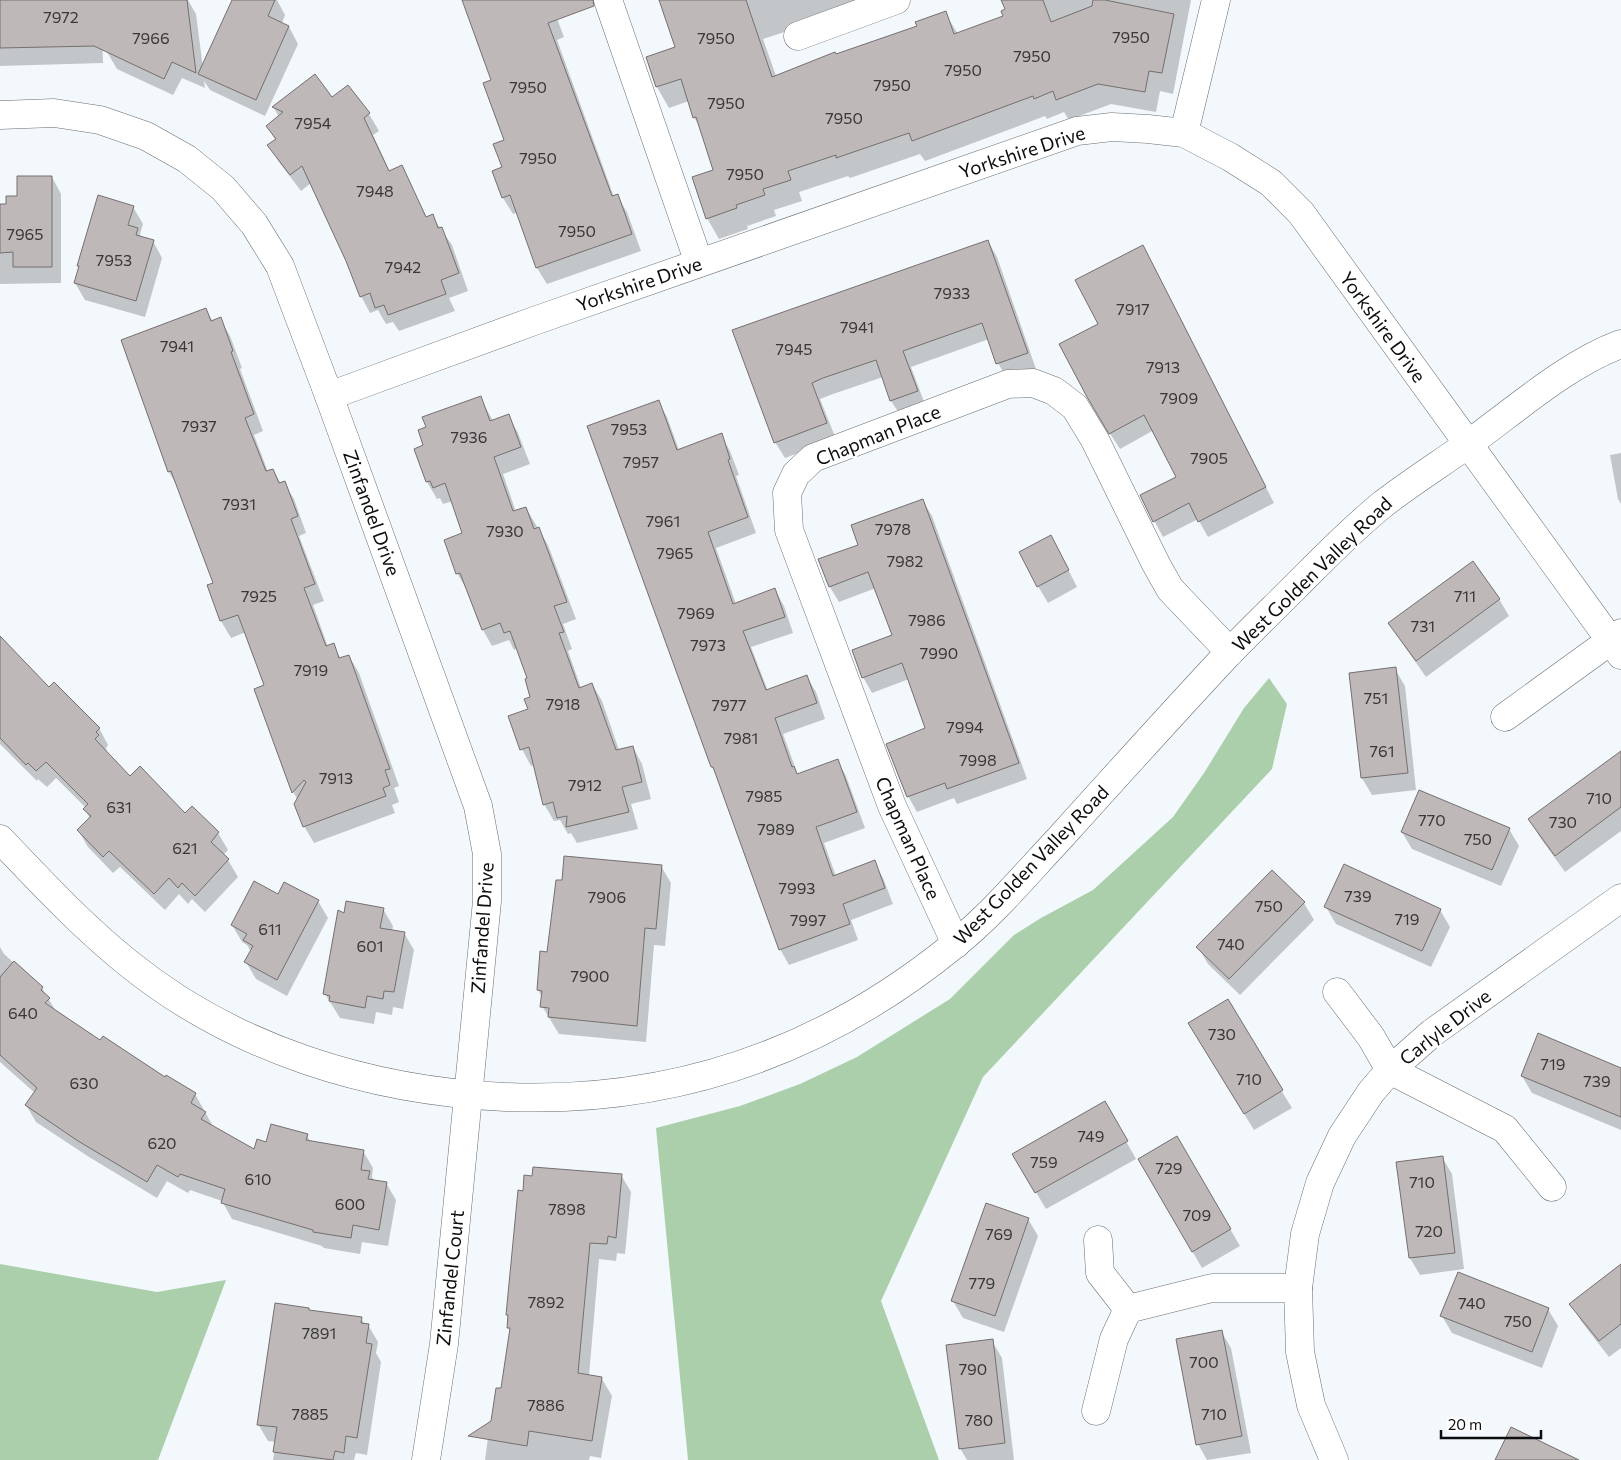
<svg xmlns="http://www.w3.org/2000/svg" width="1621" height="1460" viewBox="0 0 1621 1460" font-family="Commissioner,sans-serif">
<rect width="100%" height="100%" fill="#f3f8fc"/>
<g fill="#aacfaa">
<path d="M1269,678L1287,704L1272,769L983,1077L881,1301L939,1460H688L656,1128L740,1106L800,1084L857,1057L950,999L1014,935L1041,918L1093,890L1173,817L1204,773L1244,708Z"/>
<path d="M0,1264L157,1292L226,1280L158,1460H0Z"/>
</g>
<g fill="#0003">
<path d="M0,0H101L103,63L0,66Z"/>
<path d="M132,0H188L196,14L203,68L233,0H277L285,15L282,23L289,27L298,44L265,116L210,90L204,81L205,88L182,78L173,95L117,69L107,52Z"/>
<path d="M464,0H550L564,37L557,40L614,197L617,196L627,212L641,251L547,284L537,268L518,212L513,214L503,198L493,171L503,167L506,141L492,81Z"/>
<path d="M660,0H869L840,14L763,39L776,76L918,27L945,13L958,34L1005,17L1006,10L1002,0H1191L1173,94L1160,91L1156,112L1111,104L1069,120L1064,112L1047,119L1045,116L925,161L920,154L850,178L848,176L799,192L802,201L774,210L776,216L747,226L748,229L719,239L707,218L714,171L700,128L694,117L689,101L669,108L657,87L648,58L677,48Z"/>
<path d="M332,98L369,114L379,131L373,135L390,172L401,167L427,218L432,216L452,245L468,291L449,298L455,311L399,331L393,322L386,324L378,310L370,313L361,296L348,261L311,183L301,191L279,162L269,145L276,141L267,126L279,117L274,108Z"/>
<path d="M52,177L61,194V283L0,284V205H7Z"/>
<path d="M99,197L133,207L143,224L140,234L142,238L153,241L162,258L145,317L85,300L75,283L79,268L78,266Z"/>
<path d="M988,241L997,257L1036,369L1007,379L998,363L989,339L911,367L926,407L901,416L891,401L883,377L833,394L820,399L836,439L785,458L775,442L734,331Z"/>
<path d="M1152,263L1274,503L1208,537L1198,519L1163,537L1141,496L1177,478L1154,430L1120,449L1097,413L1100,325Z"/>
<path d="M206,309L213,322L220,319L230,336L242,368L240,369L263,431L254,435L268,472L273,470L281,484L284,483L294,499L306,533L299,536L324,601L313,605L328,647L333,645L341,659L349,656L359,673L399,786L394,788L399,802L392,805L395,813L314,843L304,826L298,800L293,792L255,689L266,686L246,632L231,638L221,621L209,586L215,584L178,488L169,472Z"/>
<path d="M480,397L493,421L509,416L518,433L530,464L503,474L516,512L526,508L548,545L576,619L563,624L572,649L568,651L581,688L592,684L602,701L619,750L633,747L642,764L651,799L631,804L638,829L577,843L571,833L568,834L560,820L554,821L544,804L534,765L531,766L522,749L532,698L529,679L517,648L514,650L509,640L492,646L483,630L467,590L457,573L464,534L453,501L443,504L440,498L437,499L427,482L415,450L425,446Z"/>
<path d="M658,401L667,417L679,450L721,435L730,451L739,475L736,476L756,533L716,548L736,604L775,590L784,606L793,633L751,647L768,691L807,677L816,692L825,719L783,734L798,775L837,760L846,776L865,828L824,843L836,876L874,862L883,878L893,904L851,920L858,940L789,965L780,949L717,776L712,767Z"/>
<path d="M1621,453V504L1618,499L1610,455Z"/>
<path d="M923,501L932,516L1027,779L957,804L954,798L917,812L908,796L927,729L909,679L872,693L863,677L893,636L876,588L839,602L830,587L860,546Z"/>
<path d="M1051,536L1077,587L1048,603L1038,586Z"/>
<path d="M1499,599L1509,616L1426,677L1400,640L1390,623Z"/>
<path d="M0,637L49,689L99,728L108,745L106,748L107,753L130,778L185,815L192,808L218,833L228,850L223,855L228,860L238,877L205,912L192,899L188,904L179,894L165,910L120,867L113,873L88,847L78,830L90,819L85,809L86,808L56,778L47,787L38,779L37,781L0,744Z"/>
<path d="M1395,669L1405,686L1416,790L1372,795L1362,778Z"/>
<path d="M1621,768V831L1565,872L1539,836L1530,819Z"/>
<path d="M1509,829L1519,846L1501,886L1412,849L1402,832Z"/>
<path d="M661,866L671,883L665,946L654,945L646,1042L559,1034L542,1006V997L538,990L548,954Z"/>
<path d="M285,884L318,901L328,918L287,996L256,979L246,962L251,952L247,945L242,942L232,925L279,895Z"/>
<path d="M1304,903L1314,920L1240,995L1208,964L1198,947Z"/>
<path d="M1326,907L1440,910L1450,927L1431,967L1336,924Z"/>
<path d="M383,909L393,926L392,931L404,933L414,950L403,1009L393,1007L392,1015L376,1012L374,1024L340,1018L325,994L345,915Z"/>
<path d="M0,947L4,954L42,988L57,1013L100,1041L195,1094L214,1128L255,1151L267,1144L307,1135L311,1143L363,1151L373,1168L372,1177L374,1181L386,1183L396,1200L388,1246L362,1242L360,1254L324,1248L322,1246L232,1219L222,1201L190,1190L188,1193L167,1181L157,1198L89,1157L36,1122L26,1105L35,1093L0,1062Z"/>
<path d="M1227,1001L1292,1108L1254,1130L1199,1040Z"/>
<path d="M1621,1069V1130L1532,1093L1522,1076Z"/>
<path d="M1105,1103L1136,1159L1046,1209L1014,1155Z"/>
<path d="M1177,1138L1240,1246L1202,1268L1139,1160Z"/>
<path d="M1442,1157L1452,1174L1464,1269L1420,1275L1410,1258L1397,1163Z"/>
<path d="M621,1175L631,1192L625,1254L617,1253L616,1261L599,1259L589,1376L602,1379L612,1396L601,1458L590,1456L589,1460H485L490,1423L492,1421L502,1390L510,1331L509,1328V1318L507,1315Z"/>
<path d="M1028,1219L1038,1236L1004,1332L963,1318L953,1301Z"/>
<path d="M1621,1265V1348L1609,1357L1581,1321L1571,1304Z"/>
<path d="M309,1309L310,1311L361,1318L365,1325H368L378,1342L376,1353L381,1362L367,1455L356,1453L354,1460H273L276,1442L268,1441L258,1424Z"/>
<path d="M1548,1309L1558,1326L1542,1368L1452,1333L1442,1316Z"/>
<path d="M1221,1331L1231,1348L1251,1453L1207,1460L1198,1444Z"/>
<path d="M992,1341L1002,1358L1014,1460H967L960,1448Z"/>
</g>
<g fill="#bfb8b8" stroke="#756f6e">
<path d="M0,0H187L196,73L172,62L164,79L94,46L0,48Z"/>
<path d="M232,0H275L268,16L289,26L256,100L198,74Z"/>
<path d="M462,0H593L594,6L548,23L612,196L618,194L632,234L536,268L510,195L502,198L492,171L502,167L493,144L504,140L483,83L491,80Z"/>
<path d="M659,0H746L772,77L835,52L836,54L917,26L915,22L946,11L954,34L1003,16L1001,11L1005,9L1001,0H1043L1051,22L1092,6L1093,0H1105L1174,14L1162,73L1149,71L1145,92L1098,84L1056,100L1053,91L1034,99L1033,96L912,141L909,133L836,158V155L788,171L791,180L763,189L765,195L736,205L737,208L706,219L692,177L713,170L696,117L693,118L681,79L656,87L646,57L675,47Z"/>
<path d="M315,74L332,97L348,85L370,113L364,118L389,171L402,165L426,217L433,214L438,228L442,227L459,273L441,280L446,294L388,315L384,305L375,308L370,293L360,297L346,261L302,166L290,175L267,145L276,139L266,126L283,112L272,107Z"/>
<path d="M17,176H52V267H13V252L0,253V204H6V196H17Z"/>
<path d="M98,195L134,206L128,225L138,228L136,235L154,240L136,301L74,283L79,266H77Z"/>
<path d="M988,240L1028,353L996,364L982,323L903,351L918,391L890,401L876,360L823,378L812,383L827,423L774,443L732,330Z"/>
<path d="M1143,245L1266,487L1198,522L1189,503L1153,522L1140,495L1176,477L1144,415L1109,434L1087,397L1059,344L1098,324L1075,280Z"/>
<path d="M206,308L211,321L221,317L233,351L231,352L254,414L245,418L266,471L273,469L279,483L285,481L298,516L291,519L315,584L304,588L326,646L334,643L339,658L349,655L390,769L385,770L390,785L383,788L386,796L303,827L294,804L306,782L304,780L292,793L254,689L264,685L238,615L220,621L207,585L213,583L171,471L168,472L121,340Z"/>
<path d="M481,396L490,421L509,414L521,447L494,457L513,511L526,507L534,529L539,527L567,602L554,606L564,632L559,633L579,688L592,683L616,750L633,746L642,782L622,787L629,812L566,827L567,816L557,818L553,802L543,805L529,747L520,750L508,716L528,709L524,699L530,697L525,679L527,678L510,631L504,633L500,623L482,630L460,573L456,574L444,540L462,533L445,483L433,488L430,481L426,482L414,449L423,445L418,430L426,427L422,417Z"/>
<path d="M659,400L677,450L722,433L730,459L728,460L748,517L708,532L733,604L775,588L785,617L743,631L766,690L807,675L817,703L775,718L792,767L794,766L797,774L838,759L857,812L816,827L833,876L875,860L885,888L843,904L850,924L779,950L713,767H711L587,426Z"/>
<path d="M923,499L1019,763L947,789L945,783L907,797L886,744L925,728L902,663L862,678L852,650L892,635L868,572L829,587L818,559L858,545L851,525Z"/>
<path d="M1051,535L1069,570L1037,587L1019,552Z"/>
<path d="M1473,561L1500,599L1416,661L1388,623Z"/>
<path d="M0,636L49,687L54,682L100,728L96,732L99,735L95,739L130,776L140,766L185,813L192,806L219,832L211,842L229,859L195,896L182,883L178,888L169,878L154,894L109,851L103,857L77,830L91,816L83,809L88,804L46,762L36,771L28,763L26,765L0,738Z"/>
<path d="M1396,667L1408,773L1361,778L1349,673Z"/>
<path d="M1621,751V807L1555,856L1528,819Z"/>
<path d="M1419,790L1510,828L1492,870L1401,832Z"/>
<path d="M564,856L662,865L656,929L645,928L637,1026L548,1017L549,1008L540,1007L542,991L537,990L540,951L547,952L556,880H562Z"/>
<path d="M1344,864L1441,909L1422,951L1324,907Z"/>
<path d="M1272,870L1305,902L1229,979L1196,947Z"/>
<path d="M254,881L278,894L284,882L319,900L277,980L244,962L253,946L243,940L247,934L231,925Z"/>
<path d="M346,901L384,908L380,928L405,932L394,992L384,991L383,999L367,996L365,1008L329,1001L330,996L323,994L338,910L344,913Z"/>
<path d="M14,961L43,987L41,990L50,998L45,1003L100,1040L103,1036L165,1077L166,1075L196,1093L191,1103L206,1112L201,1119L254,1149L257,1139L266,1142L271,1124L308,1134L306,1140L364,1150L361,1170L370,1171L368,1179L387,1182L379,1230L353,1225L351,1238L313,1232V1230L221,1203L225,1189L180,1174L178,1177L157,1165L147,1182L78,1141L25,1105L37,1088L0,1055V977Z"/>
<path d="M1228,999L1283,1090L1244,1114L1188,1023Z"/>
<path d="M1538,1033L1621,1068V1117L1521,1076Z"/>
<path d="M1105,1101L1128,1141L1035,1193L1012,1154Z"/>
<path d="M1177,1136L1231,1229L1192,1252L1138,1159Z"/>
<path d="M1443,1156L1455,1253L1409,1258L1396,1162Z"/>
<path d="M533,1167L622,1174L616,1238L608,1236L607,1244L590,1243L578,1373L602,1377L592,1441L529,1431L527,1446L468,1436L491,1421L496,1388H501L510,1328H507L508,1315H506L518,1190L523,1191L524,1175L532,1176Z"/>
<path d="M986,1203L1029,1218L995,1316L951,1301Z"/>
<path d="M1621,1264V1324L1599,1341L1569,1304Z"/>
<path d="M1458,1272L1549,1308L1532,1352L1440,1316Z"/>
<path d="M275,1303L309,1308V1310L362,1317L361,1323L369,1324L366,1343L372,1344L357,1438L346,1436L344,1453L335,1451L333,1460L273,1452L277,1427L257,1425Z"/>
<path d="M1222,1330L1242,1436L1196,1445L1176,1339Z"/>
<path d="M993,1339L1005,1443L959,1449L946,1345Z"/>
<path d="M1511,1427L1579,1460H1495Z"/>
</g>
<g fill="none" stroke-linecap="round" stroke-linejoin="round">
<defs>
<g id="minor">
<path d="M608,0L699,263"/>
<path d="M798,36L896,0"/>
<path d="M0,115L54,113L100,120L146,136L187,159L223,188L254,224L280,266L329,396L478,806L487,854V901L444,1344L426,1460"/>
<path d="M1184,133L1216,0"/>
<path d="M329,396L534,321L1077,131L1112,127L1148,129L1184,133L1230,157L1271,183L1301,213L1621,655"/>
<path d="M1505,717L1621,633"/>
<path d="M0,839C41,882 82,926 128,963C234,1049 370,1091 505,1097C675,1104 823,1052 954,945C993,914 1025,875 1059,839C1114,778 1170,716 1226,656C1249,632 1273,609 1296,586C1324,558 1352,529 1383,504C1409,484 1437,466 1464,447C1512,413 1566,364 1621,344"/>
<path d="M956,944L892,806L789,530L787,493L796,474L813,458L1008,384L1033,383L1054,391L1075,407L1095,440L1156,564L1170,589L1230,652"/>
<path d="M1337,992L1371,1037L1390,1070L1505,1129L1552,1187"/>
<path d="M1098,1240L1100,1273L1128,1309"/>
<path d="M1096,1411L1114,1339L1128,1309L1212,1288H1298"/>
<path d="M1334,1460L1311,1405L1300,1352L1298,1288L1305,1234L1320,1183L1342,1136L1371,1092L1390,1070L1432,1033L1621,898"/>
</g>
</defs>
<use href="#minor" stroke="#6a6e72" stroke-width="29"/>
<use href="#minor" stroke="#fff" stroke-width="28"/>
</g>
<g text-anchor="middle" stroke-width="4.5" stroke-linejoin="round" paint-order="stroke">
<g font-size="16" fill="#383838">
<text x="61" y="23">7972</text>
<text x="1131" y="43">7950</text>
<text x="151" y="44">7966</text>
<text x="716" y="44">7950</text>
<text x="1032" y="62">7950</text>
<text x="963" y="76">7950</text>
<text x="892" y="91">7950</text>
<text x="528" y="93">7950</text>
<text x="726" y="109">7950</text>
<text x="844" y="124">7950</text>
<text x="313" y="129">7954</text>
<text x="538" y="164">7950</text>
<text x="745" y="180">7950</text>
<text x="375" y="197">7948</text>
<text x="577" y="237">7950</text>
<text x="25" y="240">7965</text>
<text x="114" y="266">7953</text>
<text x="403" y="273">7942</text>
<text x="952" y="299">7933</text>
<text x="1133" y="315">7917</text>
<text x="857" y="333">7941</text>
<text x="177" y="352">7941</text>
<text x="794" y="355">7945</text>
<text x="1163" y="373">7913</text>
<text x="1179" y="404">7909</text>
<text x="199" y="432">7937</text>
<text x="629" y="435">7953</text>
<text x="469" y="443">7936</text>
<text x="1209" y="464">7905</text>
<text x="641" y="468">7957</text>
<text x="239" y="510">7931</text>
<text x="663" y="527">7961</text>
<text x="893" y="535">7978</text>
<text x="505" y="537">7930</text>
<text x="675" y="559">7965</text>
<text x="905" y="567">7982</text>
<text x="259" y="602">7925</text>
<text x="1465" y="602">711</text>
<text x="696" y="619">7969</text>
<text x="927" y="626">7986</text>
<text x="1423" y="632">731</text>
<text x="708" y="651">7973</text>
<text x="939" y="659">7990</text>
<text x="311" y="676">7919</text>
<text x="1376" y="704">751</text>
<text x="563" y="710">7918</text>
<text x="729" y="711">7977</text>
<text x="965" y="733">7994</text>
<text x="741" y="744">7981</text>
<text x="1382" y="757">761</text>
<text x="978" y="766">7998</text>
<text x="336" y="784">7913</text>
<text x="585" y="791">7912</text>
<text x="764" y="802">7985</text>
<text x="1599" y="804">710</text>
<text x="119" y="813">631</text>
<text x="1432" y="826">770</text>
<text x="1563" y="828">730</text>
<text x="776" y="835">7989</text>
<text x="1478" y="845">750</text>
<text x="185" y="854">621</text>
<text x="797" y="894">7993</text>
<text x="1358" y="902">739</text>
<text x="607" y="903">7906</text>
<text x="1269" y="912">750</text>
<text x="1407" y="925">719</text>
<text x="808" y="926">7997</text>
<text x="270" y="935">611</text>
<text x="1231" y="950">740</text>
<text x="370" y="952">601</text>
<text x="590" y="982">7900</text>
<text x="23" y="1019">640</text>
<text x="1222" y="1040">730</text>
<text x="1553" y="1070">719</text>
<text x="1249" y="1085">710</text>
<text x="1597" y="1087">739</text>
<text x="84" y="1089">630</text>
<text x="1091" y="1142">749</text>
<text x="162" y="1149">620</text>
<text x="1044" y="1168">759</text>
<text x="1169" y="1174">729</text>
<text x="258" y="1185">610</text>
<text x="1422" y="1188">710</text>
<text x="350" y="1210">600</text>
<text x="567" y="1215">7898</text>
<text x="1197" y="1221">709</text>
<text x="1429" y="1237">720</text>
<text x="999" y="1240">769</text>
<text x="982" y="1289">779</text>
<text x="546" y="1308">7892</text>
<text x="1472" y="1309">740</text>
<text x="1518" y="1327">750</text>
<text x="319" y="1339">7891</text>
<text x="1204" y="1368">700</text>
<text x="973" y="1375">790</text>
<text x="546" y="1411">7886</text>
<text x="310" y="1420">7885</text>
<text x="1214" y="1420">710</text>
<text x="979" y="1426">780</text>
</g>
<g font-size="19" fill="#0b0d0e" stroke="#fff">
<text transform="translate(1022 152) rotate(-18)" y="7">Yorkshire Drive</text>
<text transform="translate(639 284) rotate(-19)" y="7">Yorkshire Drive</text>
<text transform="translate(1383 327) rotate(54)" y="7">Yorkshire Drive</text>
<text transform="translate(878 435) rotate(-22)" y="7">Chapman Place</text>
<text transform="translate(372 513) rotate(70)" y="7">Zinfandel Drive</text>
<text transform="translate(1312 574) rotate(-44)" y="7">West Golden Valley Road</text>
<text transform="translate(908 838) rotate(66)" y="7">Chapman Place</text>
<text transform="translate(1031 865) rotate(-46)" y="7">West Golden Valley Road</text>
<text transform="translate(482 928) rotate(-86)" y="7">Zinfandel Drive</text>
<text transform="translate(1445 1027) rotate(-38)" y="7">Carlyle Drive</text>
<text transform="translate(450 1278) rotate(-84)" y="7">Zinfandel Court</text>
</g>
</g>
<path d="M1441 1430v8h100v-8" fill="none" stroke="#0b0d0e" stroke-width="2.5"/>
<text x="1448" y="1430" font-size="15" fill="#0b0d0e" stroke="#ffffff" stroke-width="4" paint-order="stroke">20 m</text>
</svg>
